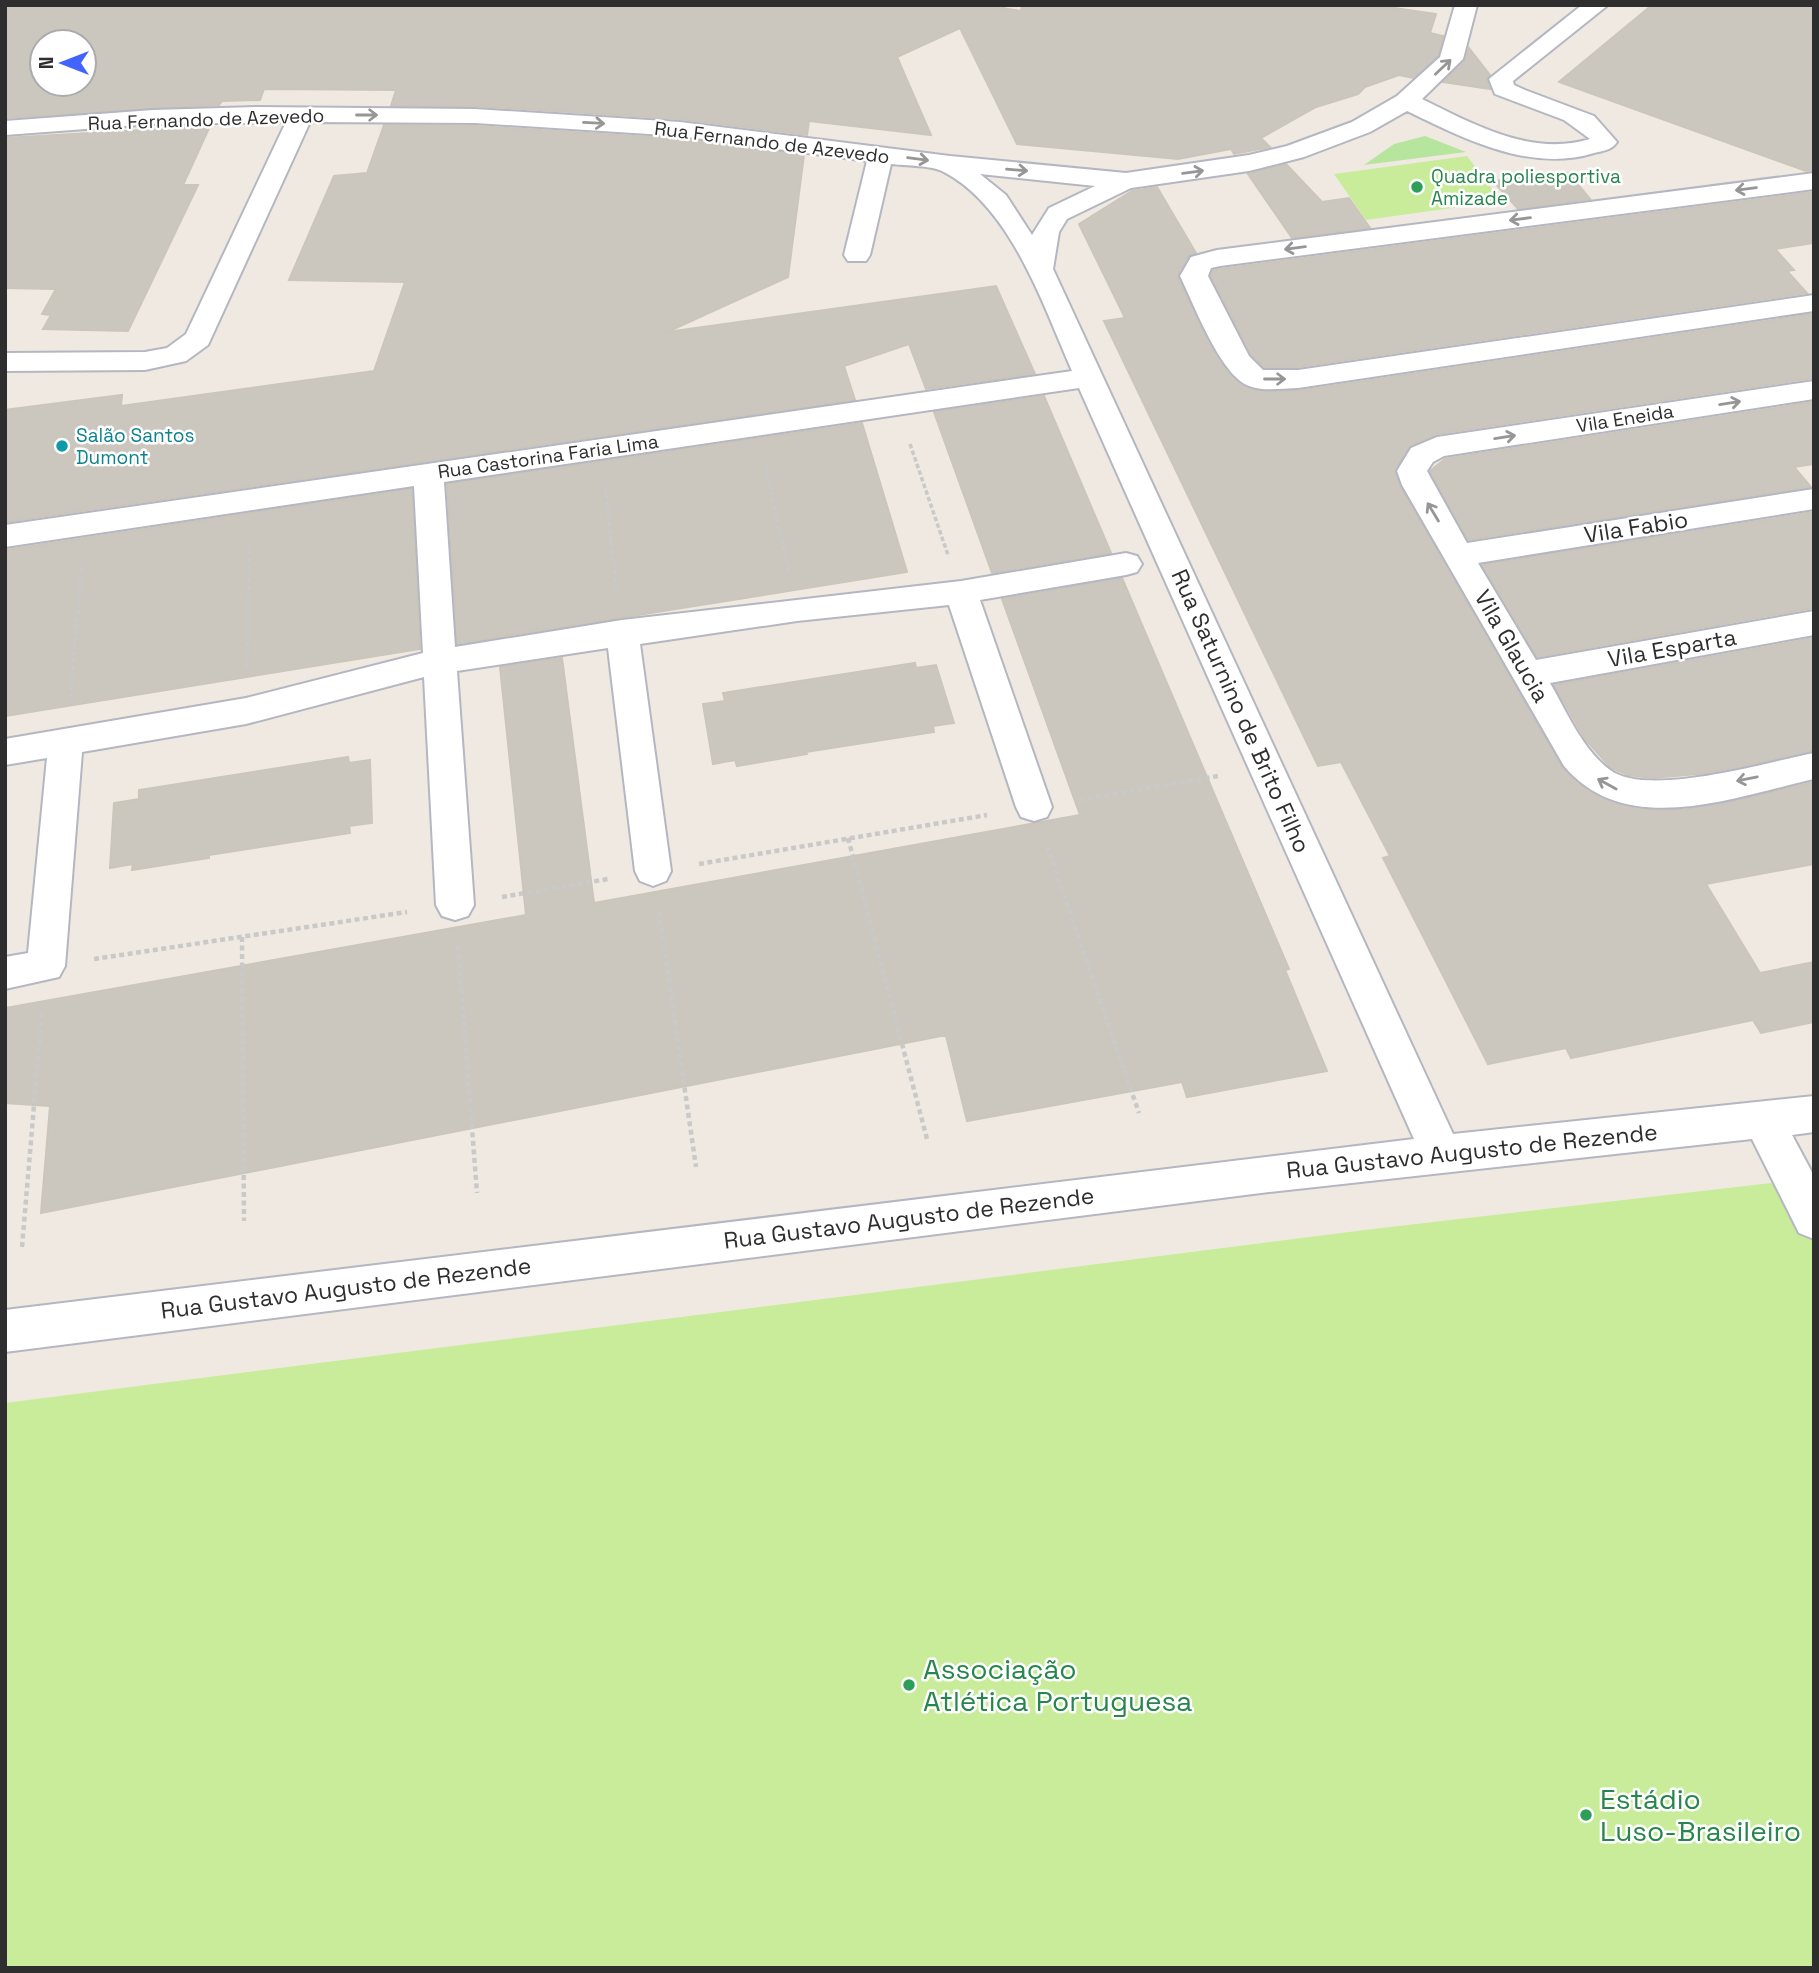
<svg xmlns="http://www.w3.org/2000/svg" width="1819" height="1973" viewBox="0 0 1819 1973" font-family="'Space Grotesk',sans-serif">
<rect width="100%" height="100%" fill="#efe9e1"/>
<path fill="#b6e59e" d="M1425,136L1466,152L1364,165L1394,144Z"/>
<g fill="#c9ec9a">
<path d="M1467,156L1501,201L1366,220L1334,174Z"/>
<path d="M1814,1178V1968H5V1403L1373,1229Z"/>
</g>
<g fill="#cbc7bf" stroke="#cbc5ba" stroke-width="2" fill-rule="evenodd">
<path d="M5,5H1008L1002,8L1021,11L1022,5H1374L1436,14L1430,33L1443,36L1438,56L1413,78L1399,75L1365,87L1358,94L1316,107L1261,138L1270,147L1234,154L1231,149L1178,159L1017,144L960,28L897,57L931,135L809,121L807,135L680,119L475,106H391L396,90L264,89L260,100L222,101L219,105L5,118ZM42,42H84V84H42Z"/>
<path d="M1652,5H1814V170L1806,171L1559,82Z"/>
<path d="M1469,48L1490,75L1486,78L1490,89L1443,82L1465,61Z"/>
<path d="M384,125L475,126L680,139L804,155L788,277L667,332L996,286L1035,374L926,389L909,344L844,366L855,400L5,522V410L122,395L121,406L374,371L405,282L289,280L334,176L367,173Z"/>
<path d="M210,126L183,185H198L128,331L43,329L51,315L42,314L56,289L5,288V138Z"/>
<path d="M1286,164L1322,202L1349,198L1370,228L1292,238L1248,174Z"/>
<path d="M1569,173L1590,199L1518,209L1493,181Z"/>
<path d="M1157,187L1196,253L1189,256L1178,277L1198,321L1226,370L1237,381L1254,390L1298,391L1814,314V378L1437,434L1409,447L1395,472L1400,486L1562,767L1588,791L1618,804L1649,810H1682L1717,805L1814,782V864L1706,884L1760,973L1814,962V1022L1761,1033L1753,1020L1571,1058L1566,1048L1488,1064L1383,858L1390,856L1341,762L1318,766L1104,321L1125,318L1079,224L1132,191Z"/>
<path d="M1814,192V243L1775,249L1794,270L1787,271L1807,293L1298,367H1264L1251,354L1211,276L1213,270L1220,269Z"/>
<path d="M1044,396L1111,553L992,573L934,412Z"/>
<path d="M1814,402V464L1794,467L1811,487L1468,540L1430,471L1445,459Z"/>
<path d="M862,423L907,572L457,644L447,484Z"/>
<path d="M412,489L420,649L5,716V550Z"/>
<path d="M1814,512V608L1537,657L1482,565Z"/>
<path d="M1122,578L1289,969L1285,970L1327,1071L1187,1097L1182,1082L967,1121L946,1036H941L41,1213L50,1106L5,1103V1008L526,915L500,667L562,658L594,903L1080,815L1002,599Z"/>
<path d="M1814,638V751L1709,773L1652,778L1628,775L1611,768L1585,739L1554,685Z"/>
<path d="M915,663L916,668L936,665L954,723L933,726L934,732L806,752L807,754L737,766L735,760L713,764L703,704L725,701L723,693Z"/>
<path d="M348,757L349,763L370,760L372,823L349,826L350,833L209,855V858L132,870L133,864L110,868L114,803L139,799V790Z"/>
</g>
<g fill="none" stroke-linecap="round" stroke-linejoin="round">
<defs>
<g id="minor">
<path d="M1455,5H1477L1463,59L1422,99C1473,124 1531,157 1590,139L1564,120L1495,94L1489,79L1582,5H1608L1513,81L1514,85L1525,90L1594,116L1617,142C1612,150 1603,151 1594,153C1530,173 1463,138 1407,111L1370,132L1304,157L1249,171L1131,188L1067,219L1059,232L1053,269L1453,1134L1814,1096V1132L1792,1135L1814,1176V1239L1799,1233L1752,1139L1269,1192L5,1352V1310L1414,1139L1079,388L444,482L455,647L622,620L961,581L1126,553L1137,556L1142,564L1137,572L1126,575L980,600L1052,807L1047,817L1034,821L1021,817L1016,807L949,605L797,621L640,644L671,871L666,881L653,886L640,881L635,871L608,648L457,671L474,905L468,916L455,920L442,916L436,905L424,677L246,724L82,752L65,966L59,977L5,989V957L28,953L47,758L5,765V739L246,698L423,653L414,486L5,547V525L1072,371C1043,305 1011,207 944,172C931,165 907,166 891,164L870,255L866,261H848L844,255L867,161L680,136L475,123L310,122L208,345L186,361L145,370L5,371V353L145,352L167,348L186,334L286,122L153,124L5,135V121L153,110L257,107L475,109L680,122L950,156L1126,173L1249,155L1287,146L1352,122L1397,96L1440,57ZM980,174L1095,186L1049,208L1032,235L1006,195Z"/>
<path d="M1814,173V189L1220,266L1211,268L1208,276L1249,356L1263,370H1298L1814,295V311L1298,388C1283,388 1263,392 1249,386C1220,375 1194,304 1180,276L1191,257L1217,250Z"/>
<path d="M1814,381V399L1444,456L1433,462L1427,471L1467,543L1814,489V509L1478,563L1536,660L1814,611V635L1550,683C1567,712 1582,749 1610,770C1648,798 1768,762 1814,753V779C1734,797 1626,840 1564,766L1402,485L1397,471L1411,448L1437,437Z"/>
</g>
</defs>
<use href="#minor" stroke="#b4b7c1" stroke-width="4"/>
<g stroke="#c9c9c9" stroke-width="3.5" stroke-dasharray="4.5 2.5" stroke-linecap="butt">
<path d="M910,444L948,555"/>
<path d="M765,464L789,572"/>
<path d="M605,487L617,593"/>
<path d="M247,667L250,539"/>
<path d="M70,698L82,564"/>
</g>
<g stroke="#c9c9c9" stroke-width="4.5" stroke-dasharray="5 3.5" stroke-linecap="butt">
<path d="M1079,800L1218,776"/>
<path d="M848,838L927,1139"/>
<path d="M1047,846L1139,1113"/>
<path d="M699,864L987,815"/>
<path d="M502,897L608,879"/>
<path d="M659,911L696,1167"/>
<path d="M242,937L244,1221"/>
<path d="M458,946L477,1193"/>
<path d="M94,959L407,912"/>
<path d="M22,1247L42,1011"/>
</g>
<use href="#minor" fill="#fff" fill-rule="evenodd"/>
</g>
<defs><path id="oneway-shaft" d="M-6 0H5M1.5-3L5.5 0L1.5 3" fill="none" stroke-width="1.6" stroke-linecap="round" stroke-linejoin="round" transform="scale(1.75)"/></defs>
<g stroke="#969696">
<use href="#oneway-shaft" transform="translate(1443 67) rotate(-43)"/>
<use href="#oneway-shaft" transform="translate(367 115)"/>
<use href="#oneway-shaft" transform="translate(594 123) rotate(3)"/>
<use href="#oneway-shaft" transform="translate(918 159) rotate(7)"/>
<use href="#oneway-shaft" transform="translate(1017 170) rotate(5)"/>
<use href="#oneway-shaft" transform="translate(1193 172) rotate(-8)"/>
<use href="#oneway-shaft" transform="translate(1746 189) rotate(173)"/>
<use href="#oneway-shaft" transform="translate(1520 219) rotate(173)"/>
<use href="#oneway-shaft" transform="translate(1295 248) rotate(173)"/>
<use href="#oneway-shaft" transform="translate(1275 379)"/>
<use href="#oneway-shaft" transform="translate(1730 403) rotate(-9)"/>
<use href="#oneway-shaft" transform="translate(1505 437) rotate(-9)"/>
<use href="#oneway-shaft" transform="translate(1433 512) rotate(-121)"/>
<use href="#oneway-shaft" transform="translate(1747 779) rotate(169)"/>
<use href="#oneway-shaft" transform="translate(1607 784) rotate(-151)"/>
</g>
<g fill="#2e9e5b" stroke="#fff" stroke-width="2.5">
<circle cx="1417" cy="187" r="7"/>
<circle cx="909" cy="1685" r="7"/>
<circle cx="1586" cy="1815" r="7"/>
</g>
<circle fill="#0f9aa8" stroke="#fff" stroke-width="2.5" cx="62" cy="446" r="7"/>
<g text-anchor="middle" stroke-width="5" stroke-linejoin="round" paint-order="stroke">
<g font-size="19" fill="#2e2e2e" stroke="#fff">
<text transform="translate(206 119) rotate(-2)" y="7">Rua Fernando de Azevedo</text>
<text transform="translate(772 142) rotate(7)" y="7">Rua Fernando de Azevedo</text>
<text transform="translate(1625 418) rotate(-9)" y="7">Vila Eneida</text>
<text transform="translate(548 456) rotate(-8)" y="7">Rua Castorina Faria Lima</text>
</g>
<g font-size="19" fill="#27864d" stroke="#fff" text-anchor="start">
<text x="1431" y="183">Quadra poliesportiva<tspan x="1431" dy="22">Amizade</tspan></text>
</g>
<g font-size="19" fill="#0d838f" stroke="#fff" text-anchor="start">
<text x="76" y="442">Salão Santos<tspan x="76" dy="22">Dumont</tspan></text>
</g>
<g font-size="23" fill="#2e2e2e" stroke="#fff">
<text transform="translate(1636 527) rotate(-9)" y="8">Vila Fabio</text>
<text transform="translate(1512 646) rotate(60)" y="8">Vila Glaucia</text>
<text transform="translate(1672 648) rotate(-10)" y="8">Vila Esparta</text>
<text transform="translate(1241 711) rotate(66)" y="8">Rua Saturnino de Brito Filho</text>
<text transform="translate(1472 1151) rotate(-6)" y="8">Rua Gustavo Augusto de Rezende</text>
<text transform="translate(909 1218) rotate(-7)" y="8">Rua Gustavo Augusto de Rezende</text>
<text transform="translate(346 1288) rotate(-7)" y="8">Rua Gustavo Augusto de Rezende</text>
</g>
<g font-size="28" fill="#27864d" stroke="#fff" text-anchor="start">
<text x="923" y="1679">Associação<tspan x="923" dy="32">Atlética Portuguesa</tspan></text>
<text x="1600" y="1809">Estádio<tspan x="1600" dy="32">Luso-Brasileiro</tspan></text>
</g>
</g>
<rect width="1819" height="1973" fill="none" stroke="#2e2e2e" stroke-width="14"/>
<g transform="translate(63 63) rotate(270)"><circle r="33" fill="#ffffff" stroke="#ababab" stroke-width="2"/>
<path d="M0-5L12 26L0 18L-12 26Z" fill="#4264fb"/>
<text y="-10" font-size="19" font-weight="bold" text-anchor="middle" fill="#2e2e2e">N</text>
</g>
</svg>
